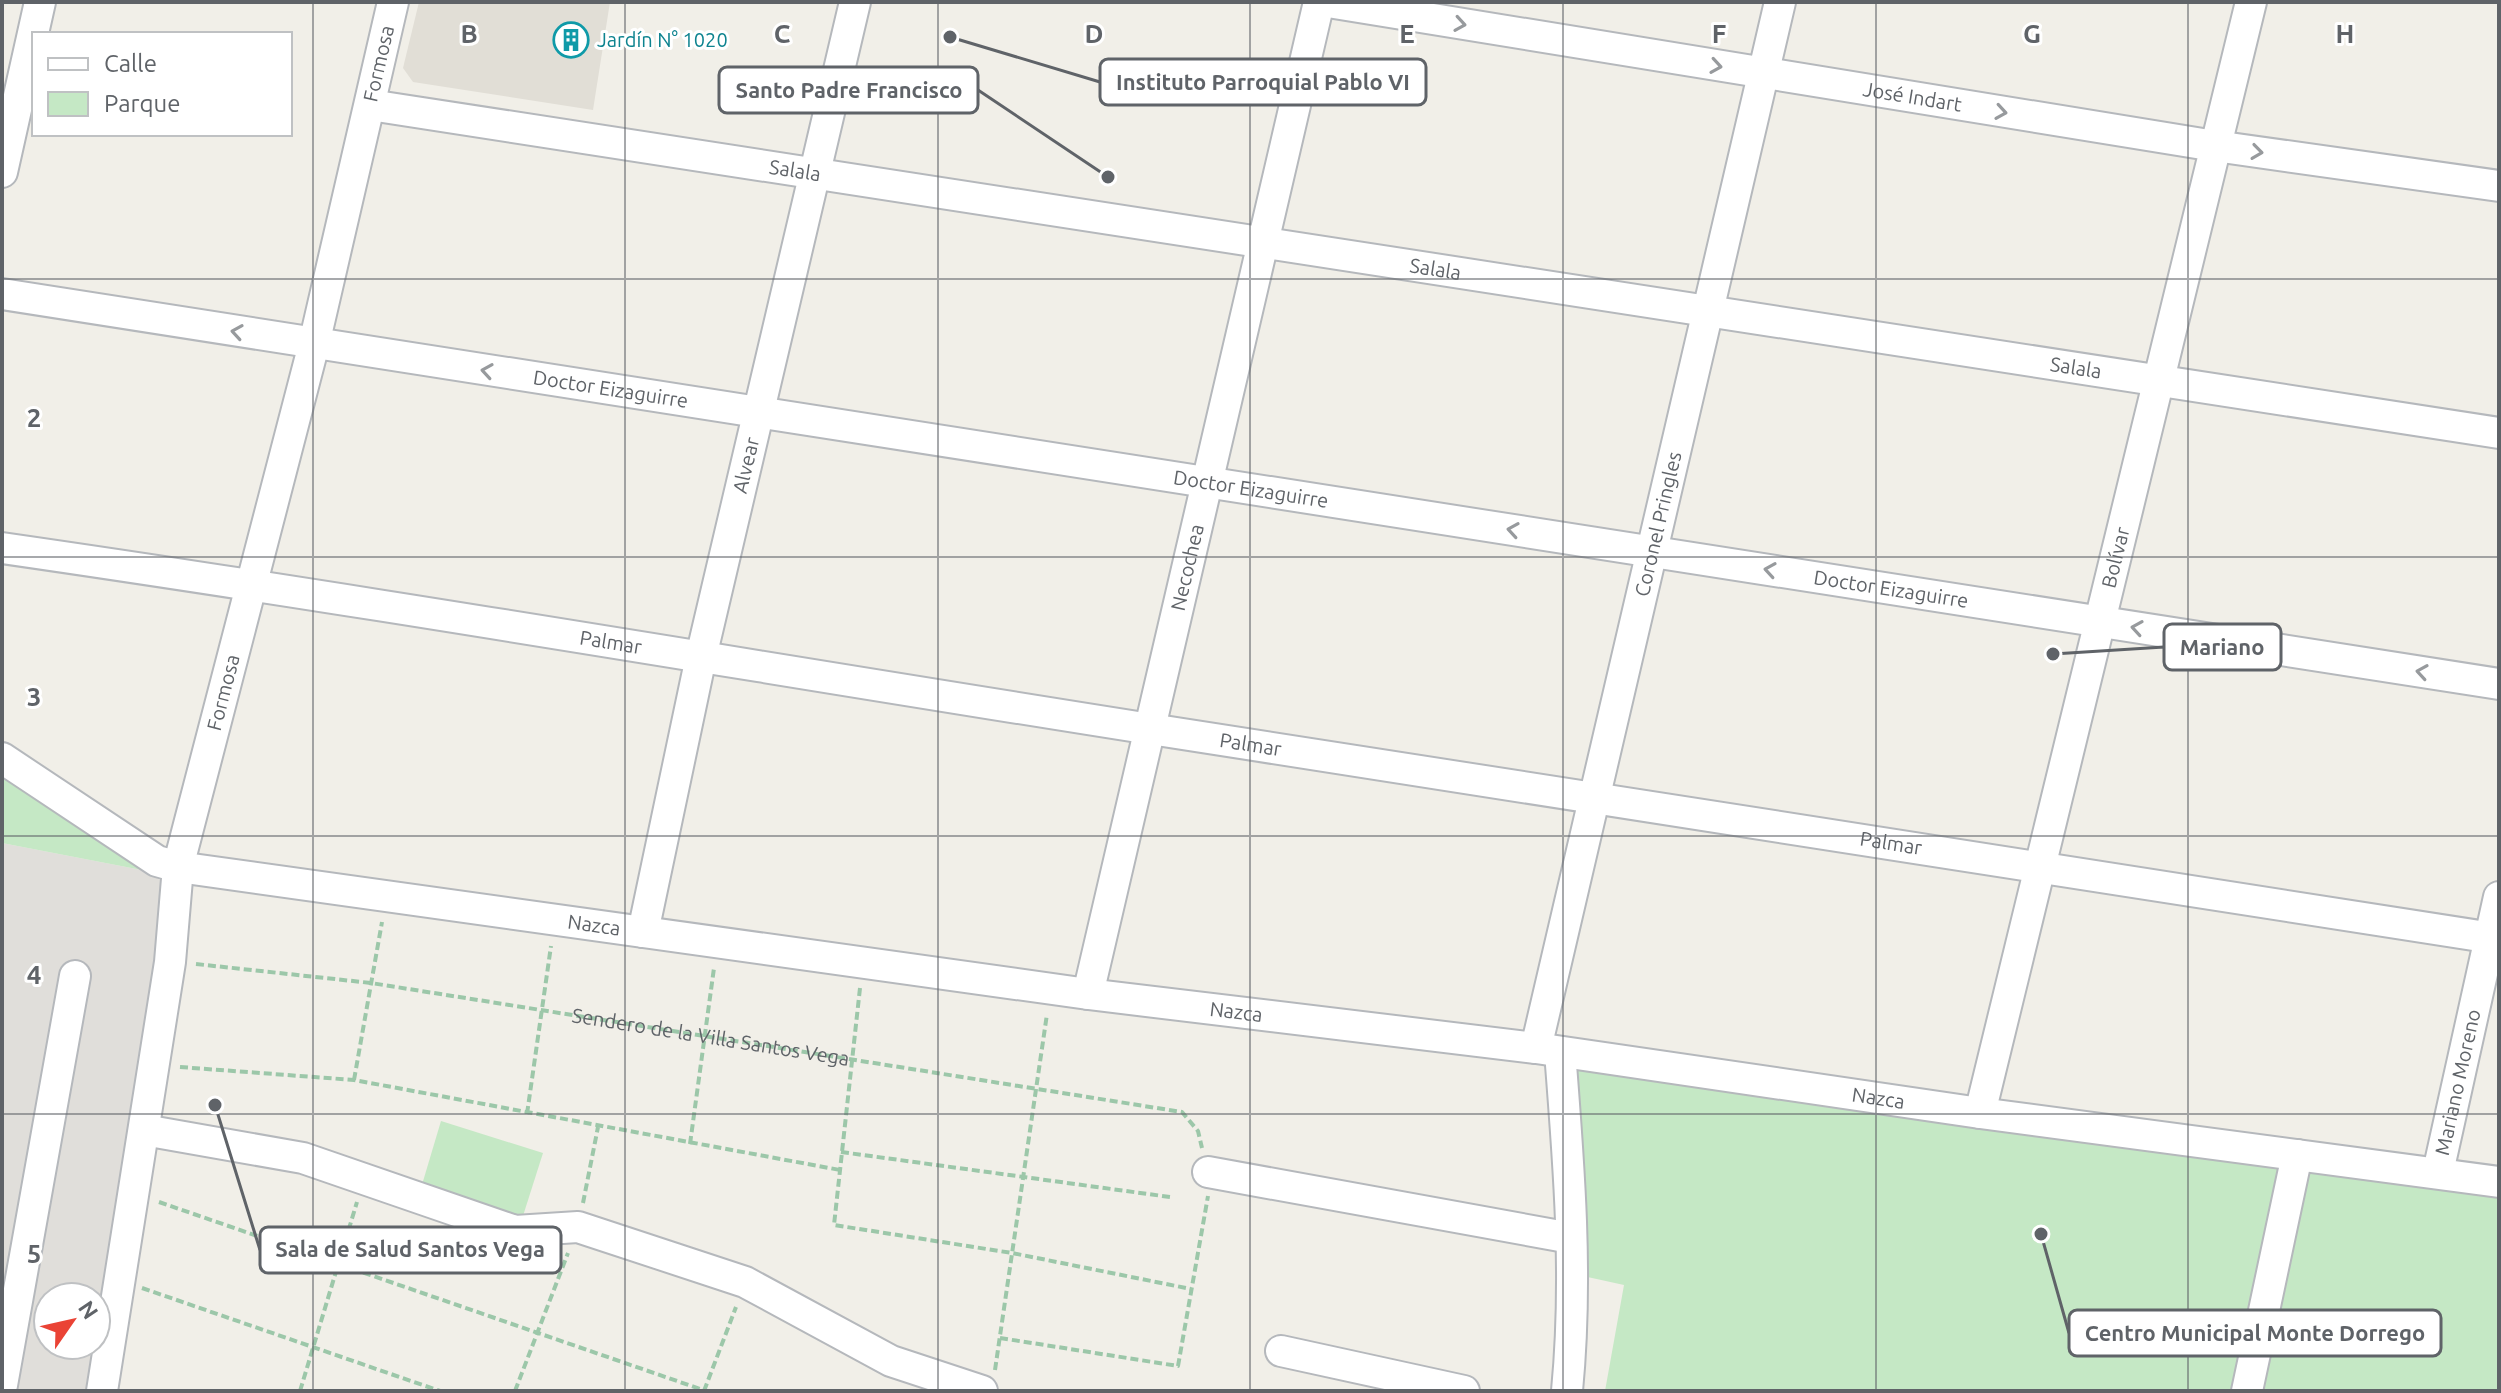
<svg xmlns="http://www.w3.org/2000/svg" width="2501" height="1393" viewBox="0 0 2501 1393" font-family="Ubuntu,sans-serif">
<rect width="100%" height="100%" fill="#f1efe8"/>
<path fill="#e0deda" d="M2,843L147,871L161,881L167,898L96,1326V1297H48V1345H93L85,1391H2Z"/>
<path fill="#e1ded6" d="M419,2H610L593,110L413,82L403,68Z"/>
<g fill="#c5e8c5">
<path d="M2,774L147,871L2,843Z"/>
<path d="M1571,1063L2499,1192V1391H1605L1624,1285L1583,1276L1584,1174Z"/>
<path d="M441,1121L543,1153L522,1219L421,1188Z"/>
</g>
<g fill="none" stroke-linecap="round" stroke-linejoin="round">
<defs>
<g id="minor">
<path id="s2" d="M1328,2L2215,146L2499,186"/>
<path id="s3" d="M370,105L2499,433"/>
<path d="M2,172L40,2"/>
<path id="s4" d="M2,294L2499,684"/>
<path id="s5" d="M2,548C383,603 763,668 1144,728C1595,798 2047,866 2499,939"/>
<path id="s6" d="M2,758L157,861L178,867L1088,994L1536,1048L1980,1113L2499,1182"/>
<path id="s7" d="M643,932L701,657L855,2"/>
<path id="s8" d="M1088,994L1319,2"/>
<path id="s9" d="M1536,1048L1780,2"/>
<path d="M1560,1052C1569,1165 1578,1278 1567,1391"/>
<path id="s10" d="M1980,1113L2251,2"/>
<path d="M144,1130L303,1158L515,1231L578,1227L745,1282L891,1361L982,1391"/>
<path d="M1208,1172L1571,1238"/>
<path id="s11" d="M2438,1172L2499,897"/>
<path d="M1281,1351L1464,1391"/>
<path d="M2,1385L75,976"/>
<path id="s12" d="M102,1391L170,962L178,867L314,344L393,2"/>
<path d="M2247,1391L2297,1155"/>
</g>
</defs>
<use href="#minor" stroke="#b5b8bc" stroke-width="34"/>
<g stroke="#9cc7a9" stroke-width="4" stroke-dasharray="8 4" stroke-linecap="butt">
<path id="s1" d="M196,964L371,983L1182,1112L1198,1131L1202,1148"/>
<path d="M860,988L834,1225L1012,1253L1191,1289"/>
<path d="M180,1067L354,1080L840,1170"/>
<path d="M354,1080L382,922"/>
<path d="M527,1114L551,946"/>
<path d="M690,1144L714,968"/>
<path d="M841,1152L1170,1197"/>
<path d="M159,1202L706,1391"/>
<path d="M583,1203L598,1127"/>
<path d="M142,1288L440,1391"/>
<path d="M1000,1338L1178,1366L1208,1196"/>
<path d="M995,1370L1047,1014"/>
<path d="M300,1391L357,1202"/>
<path d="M515,1391L568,1253"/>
<path d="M704,1391L736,1307"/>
</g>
<use href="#minor" stroke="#fff" stroke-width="30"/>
</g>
<defs><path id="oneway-chevron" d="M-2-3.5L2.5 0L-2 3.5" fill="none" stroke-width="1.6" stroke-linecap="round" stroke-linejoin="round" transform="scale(2)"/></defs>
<g stroke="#979a9d">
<use href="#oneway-chevron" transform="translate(1460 24) rotate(9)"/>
<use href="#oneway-chevron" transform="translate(1716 66) rotate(9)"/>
<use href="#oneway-chevron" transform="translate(2001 112) rotate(9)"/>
<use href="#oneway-chevron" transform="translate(2257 152) rotate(8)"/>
<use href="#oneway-chevron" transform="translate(237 332) rotate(-171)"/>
<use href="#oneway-chevron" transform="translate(487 371) rotate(-171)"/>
<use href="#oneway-chevron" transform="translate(1513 530) rotate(-171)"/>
<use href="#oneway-chevron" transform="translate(1770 570) rotate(-171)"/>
<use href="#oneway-chevron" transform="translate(2137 628) rotate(-171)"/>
<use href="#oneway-chevron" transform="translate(2422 672) rotate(-171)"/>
</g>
<path fill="none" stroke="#5f6368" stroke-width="2" stroke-opacity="0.55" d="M313,2V1391M625,2V1391M938,2V1391M1250,2V1391M1563,2V1391M1876,2V1391M2188,2V1391M2,279H2499M2,557H2499M2,836H2499M2,1114H2499"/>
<defs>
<symbol id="building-ring" viewBox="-11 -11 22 22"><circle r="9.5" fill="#fff" stroke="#0f9aa8" stroke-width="1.5"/><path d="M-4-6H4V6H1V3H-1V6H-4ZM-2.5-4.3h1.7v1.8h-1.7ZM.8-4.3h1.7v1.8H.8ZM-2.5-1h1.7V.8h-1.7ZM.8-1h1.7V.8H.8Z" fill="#0f9aa8"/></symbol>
</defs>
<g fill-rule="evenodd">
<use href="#building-ring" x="551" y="20" width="40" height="40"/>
</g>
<g text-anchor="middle" stroke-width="6" stroke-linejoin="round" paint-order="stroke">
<g font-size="20" fill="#0d838f" stroke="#fff" text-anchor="start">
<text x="597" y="47">Jardín N° 1020</text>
</g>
<g font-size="20" fill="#5f6368" stroke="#fff">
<text dy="7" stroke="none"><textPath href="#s12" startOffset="1358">Formosa</textPath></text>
<text dy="7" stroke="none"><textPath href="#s2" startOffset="592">José Indart</textPath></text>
<text dy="7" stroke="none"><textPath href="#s3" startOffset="430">Salala</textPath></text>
<text dy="7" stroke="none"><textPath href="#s3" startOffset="1078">Salala</textPath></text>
<text dy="7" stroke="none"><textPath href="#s3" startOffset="1726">Salala</textPath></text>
<text dy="7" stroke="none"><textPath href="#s4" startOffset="616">Doctor Eizaguirre</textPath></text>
<text dy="7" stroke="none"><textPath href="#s7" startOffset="478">Alvear</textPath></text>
<text dy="7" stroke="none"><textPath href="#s4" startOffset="1264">Doctor Eizaguirre</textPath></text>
<text dy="7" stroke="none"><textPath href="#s9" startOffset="538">Coronel Pringles</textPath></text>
<text dy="7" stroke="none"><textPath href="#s10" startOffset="572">Bolívar</textPath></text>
<text dy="7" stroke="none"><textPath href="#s8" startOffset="438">Necochea</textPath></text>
<text dy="7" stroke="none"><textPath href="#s4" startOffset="1912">Doctor Eizaguirre</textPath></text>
<text dy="7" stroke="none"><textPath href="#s5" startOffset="616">Palmar</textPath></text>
<text dy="7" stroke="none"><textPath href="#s12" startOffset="710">Formosa</textPath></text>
<text dy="7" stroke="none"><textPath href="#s5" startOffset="1264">Palmar</textPath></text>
<text dy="7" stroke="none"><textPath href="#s5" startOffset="1912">Palmar</textPath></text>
<text dy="7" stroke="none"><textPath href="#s6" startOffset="628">Nazca</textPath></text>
<text dy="7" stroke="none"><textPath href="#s6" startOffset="1276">Nazca</textPath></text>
<text dy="7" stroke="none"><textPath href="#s1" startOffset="520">Sendero de la Villa Santos Vega</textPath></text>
<text dy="7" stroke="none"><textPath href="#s11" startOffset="92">Mariano Moreno</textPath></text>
<text dy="7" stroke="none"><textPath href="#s6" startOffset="1924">Nazca</textPath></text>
</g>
</g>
<g font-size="26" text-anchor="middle" font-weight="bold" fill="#5f6368" stroke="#fff" stroke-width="6" stroke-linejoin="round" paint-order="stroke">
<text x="469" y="43">B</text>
<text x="782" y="43">C</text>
<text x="1094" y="43">D</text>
<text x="1407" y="43">E</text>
<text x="1719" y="43">F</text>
<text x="2032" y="43">G</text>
<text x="2345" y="43">H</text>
<text x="34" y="427">2</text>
<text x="34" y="706">3</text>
<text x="34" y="984">4</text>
<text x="34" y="1263">5</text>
</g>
<path fill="none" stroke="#5f6368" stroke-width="3" d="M950 37L1100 82M1108 177L978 90M2053 654L2164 647M215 1105L260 1250M2041 1234L2069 1333"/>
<g fill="#5f6368" stroke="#fff" stroke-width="3">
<circle cx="950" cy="37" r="8"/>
<circle cx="1108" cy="177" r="8"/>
<circle cx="2053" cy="654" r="8"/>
<circle cx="215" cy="1105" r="8"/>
<circle cx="2041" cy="1234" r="8"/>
</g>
<g fill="#fff" stroke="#5f6368" stroke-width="3">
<rect x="1100" y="59" width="326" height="46" rx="8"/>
<rect x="719" y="67" width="259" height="46" rx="8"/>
<rect x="2164" y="624" width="117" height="46" rx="8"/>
<rect x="260" y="1227" width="301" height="46" rx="8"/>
<rect x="2069" y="1310" width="372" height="46" rx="8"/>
</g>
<g font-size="22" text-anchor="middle" font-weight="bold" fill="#5f6368">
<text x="1263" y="90">Instituto Parroquial Pablo VI</text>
<text x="849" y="98">Santo Padre Francisco</text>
<text x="2222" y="655">Mariano</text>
<text x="410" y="1257">Sala de Salud Santos Vega</text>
<text x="2255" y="1341">Centro Municipal Monte Dorrego</text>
</g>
<rect width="2501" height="1393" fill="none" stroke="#5f6368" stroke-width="8"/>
<rect x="32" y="32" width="260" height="104" fill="#ffffff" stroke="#bfc1c3" stroke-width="2"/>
<rect x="48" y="58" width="40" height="12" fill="#ffffff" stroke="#bfc1c3" stroke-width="2"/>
<text x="104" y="72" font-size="24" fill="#5f6368">Calle</text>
<rect x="48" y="92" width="40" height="24" fill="#c5e8c5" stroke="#bfc1c3" stroke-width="2"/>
<text x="104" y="112" font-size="24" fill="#5f6368">Parque</text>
<g transform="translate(72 1321) rotate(56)"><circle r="38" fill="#ffffff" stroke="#bfc1c3" stroke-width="2"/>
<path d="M0-6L14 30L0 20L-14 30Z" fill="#ea4335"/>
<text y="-12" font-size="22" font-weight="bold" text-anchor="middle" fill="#5f6368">N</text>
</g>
</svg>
